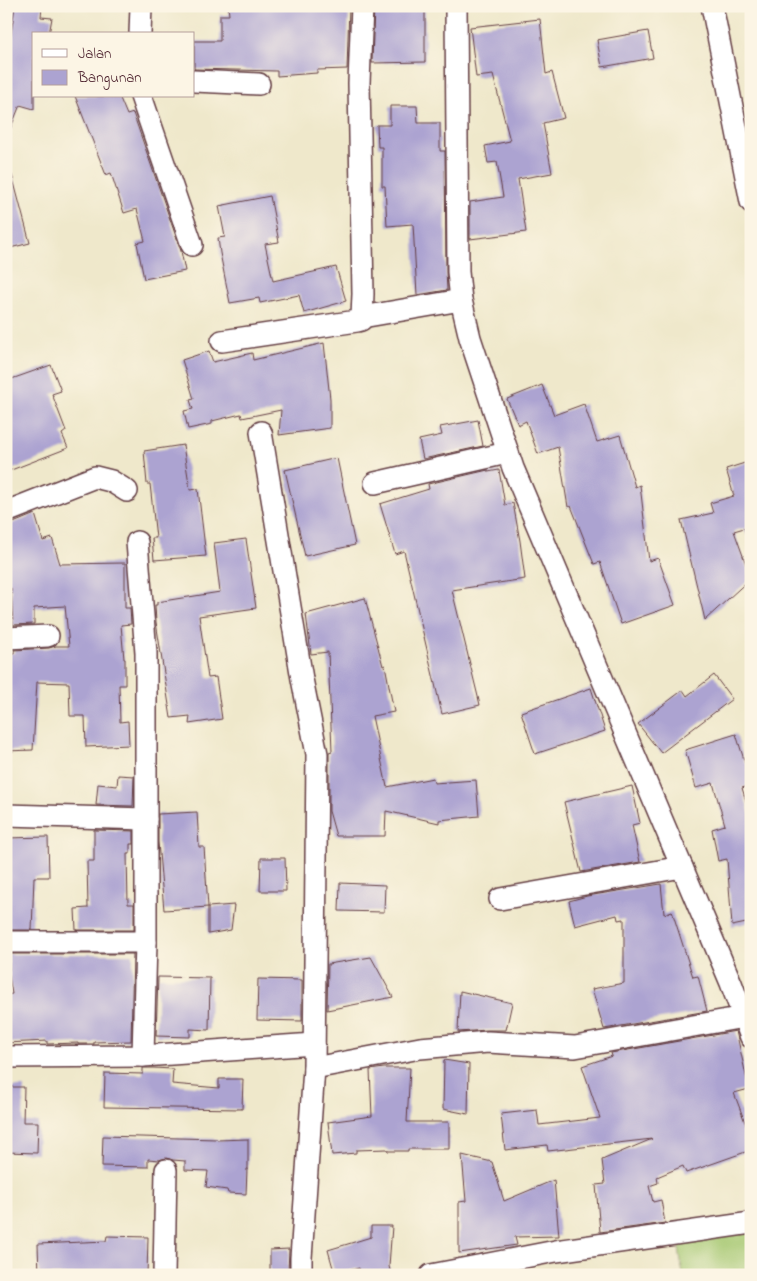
<svg xmlns="http://www.w3.org/2000/svg" width="757" height="1281" viewBox="0 0 757 1281" font-family="'Indie Flower',sans-serif">
<rect width="100%" height="100%" fill="#fcf5e5"/>
<filter id="ink" filterUnits="userSpaceOnUse"><feTurbulence type="fractalNoise" baseFrequency=".02" numOctaves="2"/><feDisplacementMap in="SourceGraphic" scale="10" xChannelSelector="R" yChannelSelector="G"/><feConvolveMatrix kernelMatrix="1 2 1 2 8 2 1 2 1" color-interpolation-filters="sRGB"/></filter>
<filter id="wash" filterUnits="userSpaceOnUse"><feTurbulence type="fractalNoise" baseFrequency=".0096" numOctaves="4" result="noise"/><feDisplacementMap in="SourceGraphic" scale="20" xChannelSelector="R" yChannelSelector="G"/><feGaussianBlur stdDeviation="1.12" result="paint"/><feColorMatrix in="noise" values="0 0 0 0 0 0 0 0 0 0 0 0 0 0 0 0 0 1.4 0 .05"/><feComposite in="paint" operator="in"/></filter>
<g filter="url(#wash)">
<rect width="100%" height="100%" fill="#efe8cb"/>
<path fill="#a4c770" stroke="#77734e" d="M751,1231V1275H683L678,1241Z"/>
<g id="blocks">
<g fill="#aca3d1">
<path d="M15,6H42L41,17L52,18L49,34H34V109L20,105L7,137L6,68Z"/>
<path d="M228,6H349L347,69L317,70V73L277,76V71L194,69V41H220V15H229Z"/>
<path d="M374,6H425V62L372,63Z"/>
<path d="M540,19L546,74L552,72L564,118L543,123L552,173L518,179L526,232L470,239V202L503,197L497,162L488,163L485,146L510,141L493,75L476,77L470,27Z"/>
<path d="M648,31L653,58L602,67L597,40Z"/>
<path d="M75,96H119L127,115L133,113L181,251L185,271L144,279L137,243L145,241L137,209L124,213L111,173L106,175Z"/>
<path d="M390,106H417L418,123H440V151H445L446,272L447,290L417,295L413,224L387,226L385,186H382V147H378L377,125H390Z"/>
<path d="M6,175H12L30,243L6,249Z"/>
<path d="M270,196L279,242L265,244L273,281L336,267L346,301L304,313L299,295L260,303L259,298L230,303L220,253L218,238L225,237L219,206Z"/>
<path d="M324,343L330,399V428L279,435L281,410L242,418L241,414L212,421V424L188,429L184,411L193,409L190,400L194,399L182,360L209,351L213,362L252,353L253,360Z"/>
<path d="M51,365L61,391L52,394L66,431L62,434L68,448L6,472V381Z"/>
<path d="M542,385L554,415L584,404L597,442L620,435L635,487L640,485L649,561L658,558L675,605L621,624L600,562L594,564L571,506L568,507L558,447L538,454L526,421L518,425L507,399Z"/>
<path d="M478,420L483,446L423,459L419,440L442,435L440,427Z"/>
<path d="M183,445L190,490L198,489L206,556L154,560L152,538H156L150,484H147L144,451Z"/>
<path d="M337,458L355,545L305,556L285,470Z"/>
<path d="M751,461V535L747,536L744,528L734,531L751,578L705,620L681,520L713,513L710,503L734,496L726,469Z"/>
<path d="M488,470V472L499,470L505,505L513,503L520,541L525,579L452,590L480,705L442,714L404,551L395,554L380,504L429,489L428,484Z"/>
<path d="M35,514L43,541L52,538L60,564L125,563V608H130L131,624L121,625L124,659H125V685H119L120,722L128,721L129,745L86,747L85,716H70L69,683L37,682L33,750L6,751V653H14V650L49,648L56,646H69L65,606L34,608V624L13,625L11,588L6,589V524H11Z"/>
<path d="M246,539L256,608L199,616L208,678L216,677L222,719L189,724L190,716L171,718L156,622L155,605H157V602L220,592L214,543Z"/>
<path d="M365,598L383,666L385,665L394,712L372,716L387,787L433,778L434,783L476,780L479,816L439,820V823L386,811L385,836H336L329,811V752L332,751L328,652L311,654L306,614Z"/>
<path d="M714,675L732,699L661,753L638,724L683,690L687,696Z"/>
<path d="M591,688L605,731L535,754L521,712Z"/>
<path d="M736,734L745,763L751,761V785L742,788L751,817V922L732,926L727,859L718,861L712,829L725,825L713,783L696,788L685,750Z"/>
<path d="M118,775L134,776L133,806L96,805L98,784L117,786Z"/>
<path d="M632,786L640,823L632,825L640,862L581,872L564,802Z"/>
<path d="M197,812L199,847H204L208,907L164,910L158,842V814Z"/>
<path d="M94,830L134,831V844H130V854H127L128,904H134V930H76L75,909L88,908L87,861H94Z"/>
<path d="M48,837L49,877H34L32,930H7L6,927L8,869H6V838Z"/>
<path d="M261,858H285L286,891H260Z"/>
<path d="M340,883L385,885L384,912L339,911Z"/>
<path d="M661,884L664,914L672,911L693,977L698,976L707,1011L604,1029L592,989L624,983V919L618,920L617,915L575,926L569,901L587,896Z"/>
<path d="M234,905L231,930L208,934V907Z"/>
<path d="M8,954H133L131,1041L94,1042V1044H78V1043L47,1044V1041L6,1043V995L12,994L8,970H9Z"/>
<path d="M371,957L393,997L327,1010L328,964Z"/>
<path d="M158,977L210,978L209,1030L190,1029V1037L156,1036Z"/>
<path d="M258,979L302,980V1021L257,1020Z"/>
<path d="M460,991L512,1003L506,1030H487L458,1032Z"/>
<path d="M736,1031L749,1089L734,1093L751,1138V1150L686,1173L683,1166L657,1177L658,1183L649,1186L653,1202L661,1200L665,1223L600,1232L596,1185L605,1184L602,1160L652,1139L548,1151L547,1145L505,1150L501,1114L537,1110L539,1125L600,1118L582,1066L612,1056L611,1053Z"/>
<path d="M444,1060L469,1064L468,1114L443,1109Z"/>
<path d="M143,1068H153L173,1069L172,1084L219,1088V1079H243L242,1109L104,1107L105,1073L143,1074Z"/>
<path d="M384,1068H410L407,1122H449V1149H408V1151H388L387,1149L356,1150V1153L332,1155L328,1122L372,1116L370,1070Z"/>
<path d="M6,1087H24L23,1122H38L37,1153L6,1152Z"/>
<path d="M103,1136L217,1139V1140L248,1139V1169H247L246,1194L228,1193L227,1190L206,1187L208,1171L185,1170V1161L173,1160L166,1158L159,1160L148,1159V1167L102,1166Z"/>
<path d="M462,1155L492,1162L504,1201L554,1180L559,1236L515,1237L517,1245L459,1253V1202L466,1201Z"/>
<path d="M371,1226H392L389,1266L391,1275H361L359,1268L335,1275L328,1250L371,1237Z"/>
<path d="M107,1236L148,1237L147,1275H39L38,1244L106,1241Z"/>
<path d="M289,1249L288,1272L270,1273V1250Z"/>
</g>
</g>
</g>
<g filter="url(#ink)">
<use href="#blocks" fill-opacity="0" stroke="#633d43" stroke-width="1"/>
<g fill="none" stroke-linecap="round" stroke-linejoin="round">
<defs>
<g id="street">
<path d="M456,6L458,272L461,300L470,338L513,468L731,983L751,1037"/>
<path d="M712,6L751,202"/>
<path d="M140,34L141,6"/>
<path d="M194,81L259,84"/>
<path d="M141,96L192,245"/>
<path d="M362,317L461,300"/>
<path d="M222,341L357,321L361,320L362,317L363,294L359,83L362,6"/>
<path d="M261,432L302,679L317,754L314,1068L301,1258V1275"/>
<path d="M375,483L507,453"/>
<path d="M6,512L95,477L111,481L127,491"/>
<path d="M137,542L146,653V942L143,1056"/>
<path d="M6,638L48,636"/>
<path d="M6,815L146,819"/>
<path d="M500,899L682,867"/>
<path d="M11,942H146"/>
<path d="M6,1057L143,1056L314,1044"/>
<path d="M314,1068L420,1048L488,1042L575,1047L744,1017"/>
<path d="M164,1275L166,1170"/>
<path d="M431,1275L556,1251L751,1223"/>
</g>
</defs>
<use href="#street" stroke="#633d43" stroke-width="24"/>
<use href="#street" stroke="#fff" stroke-width="21"/>
</g>
</g>
<rect width="757" height="1281" fill="none" stroke="#fcf5e5" stroke-width="25"/>
<rect x="32" y="32" width="162" height="65" fill="#fcf5e5" stroke="#b59f9b"/>
<rect x="42" y="49" width="25" height="8" fill="#ffffff" stroke="#b59f9b"/>
<text x="78" y="58" font-size="15" fill="#4a1f2b">Jalan</text>
<rect x="42" y="70" width="25" height="15" fill="#aca3d1" stroke="#b59f9b"/>
<text x="78" y="82" font-size="15" fill="#4a1f2b">Bangunan</text>
</svg>
